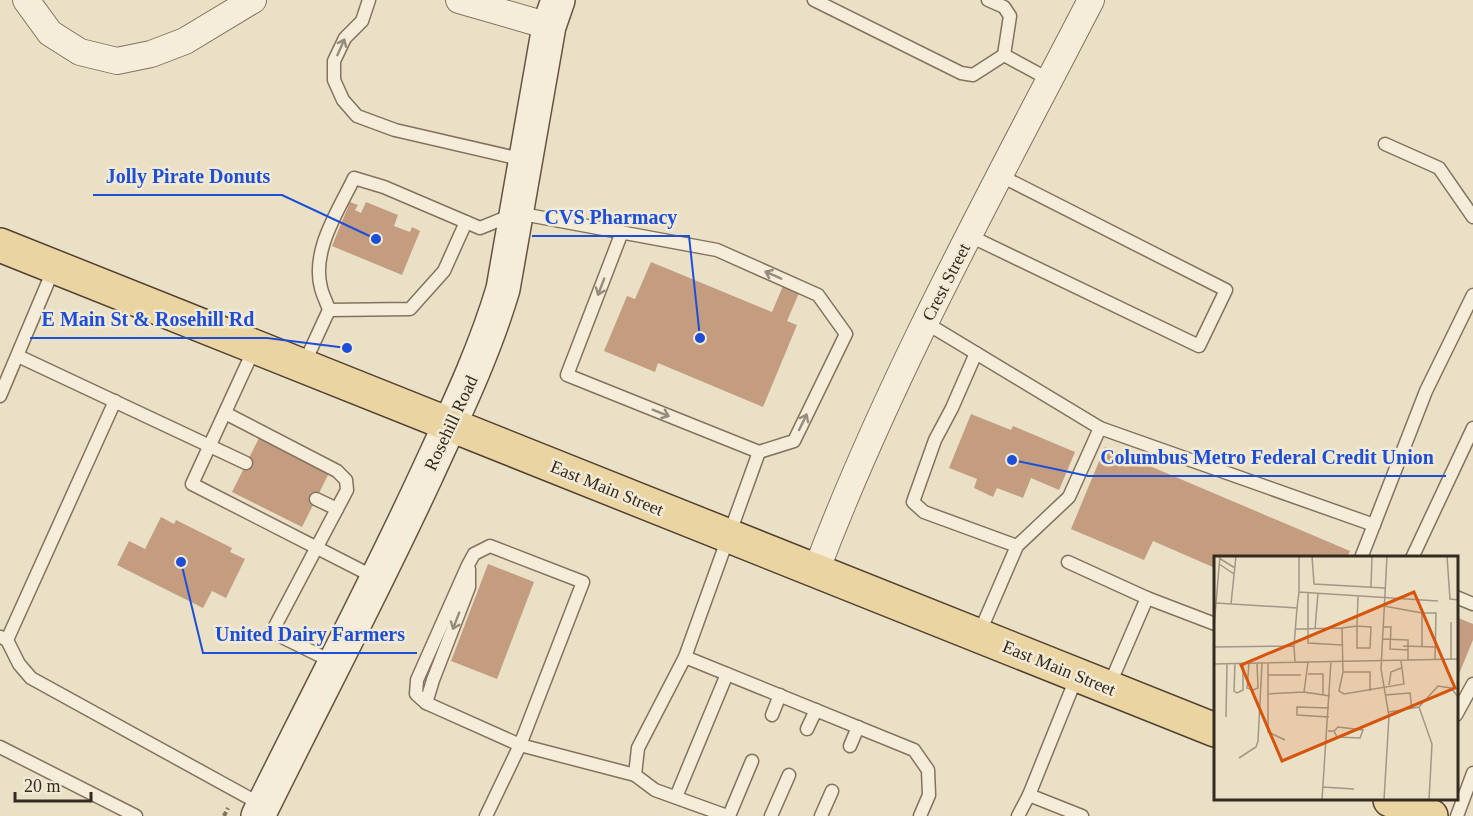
<svg xmlns="http://www.w3.org/2000/svg" width="1473" height="816" viewBox="0 0 1473 816" font-family="Georgia,serif">
<rect width="100%" height="100%" fill="#eae0c6"/>
<g fill="#c49d80">
<path d="M350,202L358,205L355,210L361,213L366,202L398,215L394,226L410,232L412,227L420,231L402,275L332,246Z"/>
<path d="M651,262L772,312L783,286L799,293L787,321L797,325L763,407L658,363L655,372L604,351L627,296L635,299Z"/>
<path d="M971,414L1011,430L1013,426L1075,452L1059,490L1031,478L1023,498L997,488L993,497L974,488L977,479L949,468Z"/>
<path d="M260,436L330,471L302,527L232,492Z"/>
<path d="M1105,447L1350,551L1347,558H1215V568L1153,541L1144,560L1071,529Z"/>
<path d="M161,517L174,524L176,520L232,548L230,552L245,559L226,598L212,591L203,608L117,565L129,541L145,549Z"/>
<path d="M488,564L534,582L497,679L451,661Z"/>
<path d="M1456,617L1473,624V640L1457,679Z"/>
</g>
<g fill="none" stroke-linecap="round" stroke-linejoin="round">
<defs>
<g id="lane">
<path d="M369,0L362,21L345,38L334,61V80L343,100L357,116L395,130L525,160"/>
<path d="M814,0L961,73L973,75L1004,55L1010,16L1004,7L988,0"/>
<path d="M1004,55L1050,80"/>
<path d="M1385,144L1439,168L1473,217"/>
<path d="M970,236L1199,346L1226,290L1001,176"/>
<path d="M329,310L410,309L444,271L466,222"/>
<path d="M926,323L1100,428L1069,497L1017,546L979,634"/>
<path d="M255,347L192,484L376,578"/>
<path d="M976,353L952,408L935,440L913,502L924,512L1017,546"/>
<path d="M18,356L246,463"/>
<path d="M304,364L329,310C327,303 323,296 321,288C311,250 339,210 354,178L384,187L480,228L517,213L717,250L818,295L846,334L794,441L759,452L567,375L622,232"/>
<path d="M0,396L54,268"/>
<path d="M225,413L337,471L346,480L347,490L272,632L333,662"/>
<path d="M1100,428L1374,525"/>
<path d="M316,499L337,509"/>
<path d="M490,546L583,582L520,745L426,703L416,694L417,680L468,565L474,554Z"/>
<path d="M1361,558L1426,391L1473,295"/>
<path d="M1412,558L1473,428"/>
<path d="M1068,562L1147,598L1215,624"/>
<path d="M1456,597L1473,604"/>
<path d="M1,637L7,640L115,401"/>
<path d="M7,640L19,664L31,678L262,805"/>
<path d="M685,657L914,750L928,770L929,795L920,816"/>
<path d="M1077,676L1029,795L1082,816"/>
<path d="M1109,686L1147,598"/>
<path d="M426,703L433,680L469,587V569"/>
<path d="M772,715L780,695"/>
<path d="M1456,715L1473,684"/>
<path d="M807,729L816,710"/>
<path d="M850,746L858,727"/>
<path d="M0,747L136,816"/>
<path d="M676,797L727,674"/>
<path d="M486,816L520,745L635,775"/>
<path d="M727,816L655,790L635,775L638,748L685,657L759,452"/>
<path d="M729,816L752,761"/>
<path d="M771,816L789,775"/>
<path d="M821,816L832,791"/>
<path d="M1018,816L1029,795"/>
<path d="M1457,816L1473,773"/>
</g>
<g id="street">
<path d="M26,0L50,33L80,52L117,61L151,54L185,41L253,0"/>
<path d="M459,0L549,26"/>
<path d="M816,571C891,373 994,188 1091,0"/>
</g>
<path id="secondary" d="M258,816C314,702 374,589 427,474C455,413 484,353 503,289L549,26L558,0"/>
<g id="primary">
<path d="M0,245L1215,730"/>
<path d="M1390,800L1431,816"/>
</g>
</defs>
<use href="#lane" stroke="#83725e" stroke-width="15"/>
<use href="#street" stroke="#83725e" stroke-width="28"/>
<use href="#secondary" stroke="#655441" stroke-width="36"/>
<use href="#primary" stroke="#514131" stroke-width="36"/>
<path stroke="#83725e" stroke-width="4" stroke-dasharray="4.5 3" stroke-linecap="butt" d="M224,816L228,808"/>
<use href="#lane" stroke="#f5edd9" stroke-width="12"/>
<use href="#street" stroke="#f5edd9" stroke-width="26"/>
<use href="#secondary" stroke="#f5edd9" stroke-width="33"/>
<use href="#primary" stroke="#e9d4a2" stroke-width="33"/>
</g>
<defs><path id="oneway-shaft" d="M-6 0H5M1.5-3L5.5 0L1.5 3" fill="none" stroke-width="1.6" stroke-linecap="round" stroke-linejoin="round" transform="scale(1.5)"/></defs>
<g stroke="#958c7c">
<use href="#oneway-shaft" transform="translate(341 47) rotate(-66)"/>
<use href="#oneway-shaft" transform="translate(773 275) rotate(-156)"/>
<use href="#oneway-shaft" transform="translate(601 287) rotate(111)"/>
<use href="#oneway-shaft" transform="translate(661 413) rotate(22)"/>
<use href="#oneway-shaft" transform="translate(803 422) rotate(-64)"/>
<use href="#oneway-shaft" transform="translate(456 621) rotate(111)"/>
</g>
<g text-anchor="middle" stroke-width="5" stroke-linejoin="round" paint-order="stroke">
<g font-size="18" fill="#352a20" stroke="#f2ead5">
<text transform="translate(946 282) rotate(-63)" y="6">Crest Street</text>
<text transform="translate(451 423) rotate(-65)" y="6">Rosehill Road</text>
<text transform="translate(607 488) rotate(22)" y="6">East Main Street</text>
<text transform="translate(1059 668) rotate(22)" y="6">East Main Street</text>
</g>
</g>
<g transform="translate(1214 556)">
<rect width="244" height="244" fill="#eae0c6"/>
<path fill="none" stroke="#a29784" stroke-width="1.5" d="M98,0L100,28L171,32M233,0L236,43L245,44M5,2L21,12M5,8L20,18M157,31L158,0M85,36V0M94,36V87L128,89M2,47L6,0M17,48L22,0M170,50L208,57M83,52L85,36L224,45M143,70L157,71L156,92H143ZM0,71L2,47L83,52L80,90M169,71H177L176,93L194,94M128,72L143,70L144,40M82,73L128,72L129,116L125,135L130,138L190,128L187,105M101,73L104,37M168,83L194,84V104M189,90L221,91M208,90V57H222L221,103M0,91L80,90L81,106M237,103V66M94,106L90,136L116,140M21,107L20,135L23,137L29,134V107M35,107L33,132L39,134L44,132L43,107M54,107V176L71,184M0,108L245,103M129,116H156V135M94,118H109V139M54,119H87M175,129L177,116L187,112M53,138L90,136M171,139L196,137L198,153M205,151L218,188L215,244M175,156L205,151L224,130L237,132L245,142M12,161L13,108M115,161L83,159V151L115,152M114,175H120L123,181L146,182L149,174L124,171L120,175M25,202L42,191L44,185L48,107M109,231L140,233M108,244L117,105M170,244L175,160L167,113L173,0"/>
<path fill="#d6540e" fill-opacity="0.15" stroke="#d6540e" stroke-width="3" d="M200,36L241,132L68,205L27,109Z"/>
<rect width="244" height="244" fill="none" stroke="#352a20" stroke-width="3"/>
</g>
<path fill="none" stroke="#1d4ed8" stroke-width="2" d="M376 239L282 195H93M700 338L689 236H532M347 348L267 338H30M1012 460L1088 476H1446M181 562L203 653H417"/>
<g fill="#1d4ed8" stroke="#f2ead5" stroke-width="2">
<circle cx="376" cy="239" r="6"/>
<circle cx="700" cy="338" r="6"/>
<circle cx="347" cy="348" r="6"/>
<circle cx="1012" cy="460" r="6"/>
<circle cx="181" cy="562" r="6"/>
</g>
<g font-size="20" text-anchor="middle" font-weight="bold" fill="#1d4ed8" stroke="#f2ead5" stroke-width="5" stroke-linejoin="round" paint-order="stroke">
<text x="188" y="183">Jolly Pirate Donuts</text>
<text x="611" y="224">CVS Pharmacy</text>
<text x="148" y="326">E Main St &amp; Rosehill Rd</text>
<text x="1267" y="464">Columbus Metro Federal Credit Union</text>
<text x="310" y="641">United Dairy Farmers</text>
</g>
<path d="M15 792v9h76v-9" fill="none" stroke="#352a20" stroke-width="3"/>
<text x="24" y="792" font-size="18" fill="#352a20" stroke="#f2ead5" stroke-width="4.5" paint-order="stroke">20 m</text>
</svg>
